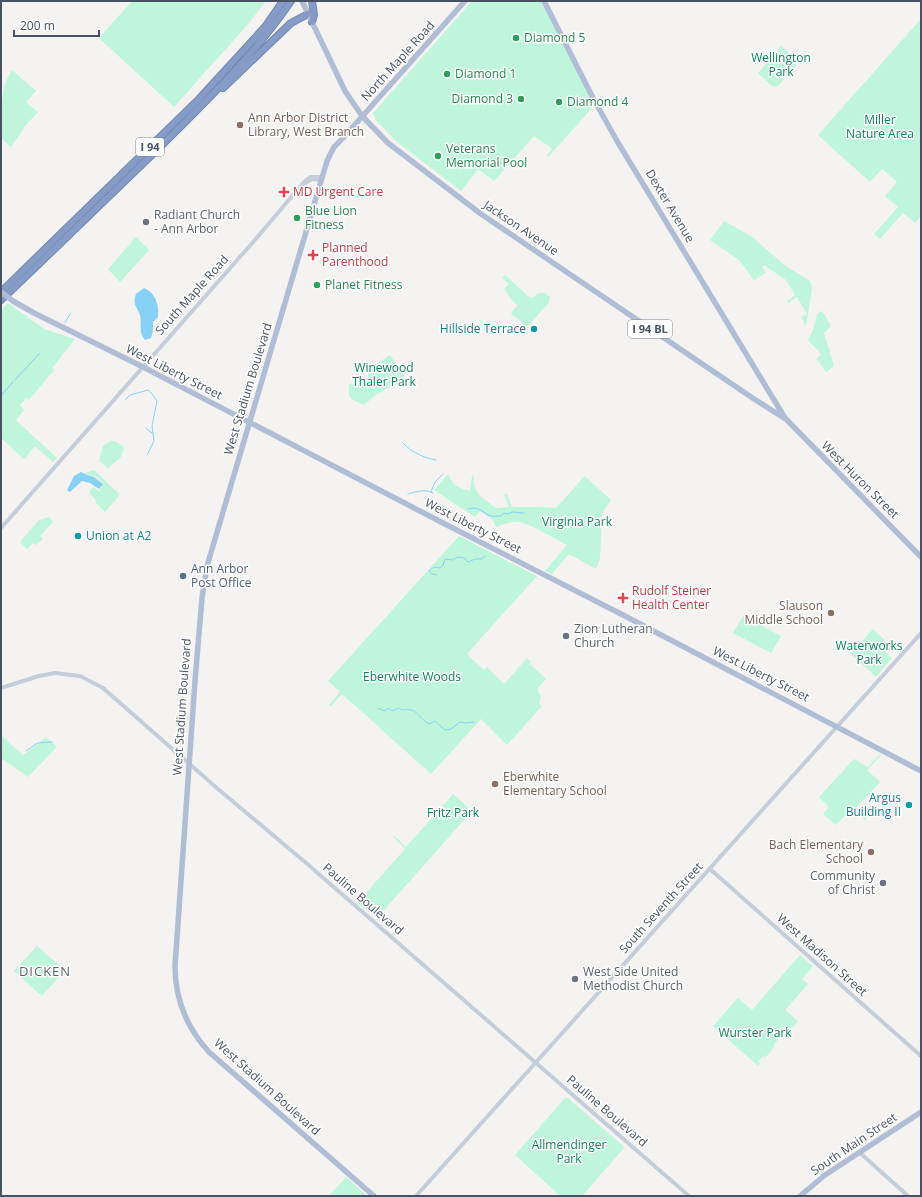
<svg xmlns="http://www.w3.org/2000/svg" width="922" height="1197" viewBox="0 0 922 1197" font-family="'Open Sans',sans-serif">
<rect width="100%" height="100%" fill="#f5f3f2"/>
<g fill="#bef5db">
<path d="M132,1H266L249,23L174,107L99,38Z"/>
<path d="M472,1H542L595,105L548,157L547,155L552,149L534,136L494,181L478,169L461,191L397,142L375,119L373,113Z"/>
<path d="M921,19V216L915,223L903,213L880,239L874,234L898,207L885,196L897,182L882,169L870,182L818,135Z"/>
<path d="M781,46C788,52 796,56 796,66L779,85L775,87L771,85L758,73Z"/>
<path d="M12,70L36,91L26,102L38,112L25,126L11,147L1,138C1,116 0,87 12,70Z"/>
<path d="M724,221L751,236L787,267L809,280L811,283L812,289L806,326L801,317L807,314L797,297L788,303L787,301L795,295L786,280L764,265L762,267L766,273L754,280L739,260L710,240Z"/>
<path d="M136,237L149,250L120,282L108,269Z"/>
<path d="M505,275L529,297L533,298L538,293H545L550,297L548,304L527,327L524,326C521,318 515,319 511,313L518,305L514,303L504,289L509,284L502,278Z"/>
<path d="M8,303L44,329L75,339L52,368L54,370L29,400L26,398L20,405L24,410L16,420L57,458L53,462L35,446L24,459L1,438V310Z"/>
<path d="M821,311L825,315L831,326L824,333L834,366L826,372L817,359L821,354L808,340L813,330L817,314Z"/>
<path d="M390,355L405,376L380,393L379,392L364,405C349,397 349,402 349,384L371,383L367,370Z"/>
<path d="M111,441L117,442L124,447L121,457L108,468L99,461L103,446Z"/>
<path d="M94,470L119,494L118,497L105,512L96,503L95,499L90,494V491L93,487L99,491L103,483L95,476L87,475L85,473Z"/>
<path d="M448,474C452,486 459,488 470,491L472,476L474,475C472,495 484,498 496,508L509,507L504,494H507L512,507H538L556,508L585,476L611,500L604,510L602,516L600,559L596,569L569,554L552,574L545,571L567,545C555,539 530,523 518,522C511,521 503,525 496,527L492,519L480,511L475,517L434,490Z"/>
<path d="M49,517L53,522L40,536L43,539L36,545L33,543L27,549L20,542L39,520Z"/>
<path d="M459,536L537,576L467,654L484,670L487,667L504,684L527,658L531,662L529,664L531,665L532,664V666L546,679L538,688L539,690L538,691L541,696L539,704L542,706L507,745L481,719L431,774L342,694L331,706L329,705L340,692L328,681Z"/>
<path d="M743,616L781,636L771,653L733,633Z"/>
<path d="M873,629L888,643L882,649L892,658L876,677L851,654Z"/>
<path d="M1,735L5,739H7V741L23,755L46,737L57,747L28,777L1,758Z"/>
<path d="M880,754L881,755L867,770L880,782L856,808L867,818L865,820L852,808L836,825L823,814L829,807L819,797L854,759L868,767Z"/>
<path d="M453,794L472,811L377,918L357,903L405,849L393,836H394L406,847Z"/>
<path d="M37,946L65,970L42,996L14,971Z"/>
<path d="M800,955L813,966L802,979L808,984L785,1010L798,1021L786,1035L784,1033L774,1044L775,1046L765,1058L763,1056L758,1062L760,1063L758,1066L713,1026L738,998L752,1010Z"/>
<path d="M565,1098H568L623,1146L624,1148L582,1196H560L515,1155Z"/>
<path d="M346,1177L367,1196H329Z"/>
</g>
<g fill="#87d1f7">
<path d="M144,288C156,293 159,305 158,317L153,322C153,328 153,332 151,338L145,340C138,332 142,324 140,315C137,307 132,303 136,294Z"/>
<path d="M81,472L87,475L94,477L103,484L99,489L90,483L82,481L70,492L67,490L74,476Z"/>
</g>
<g fill="none" stroke-linecap="round" stroke-linejoin="round">
<g stroke="#87d1f7" stroke-width="1">
<path d="M65,322L71,313"/>
<path d="M15,380L40,353"/>
<path d="M1,396L13,382"/>
<path d="M125,400L130,395L148,390L153,395L157,401L152,426L154,441L147,455"/>
<path d="M146,428L153,434"/>
<path d="M403,443C411,452 424,458 436,460"/>
<path d="M431,492L435,482L443,474"/>
<path d="M408,494C417,491 425,489 433,493"/>
<path d="M468,509C478,506 481,511 488,515C492,517 497,516 501,516L504,513L508,514L512,512L524,513"/>
<path d="M437,575L432,574L429,571L434,567L440,568L443,565L445,559L452,560L458,557L464,558L468,562L475,559H482L485,556"/>
<path d="M378,709H381L384,711L389,708L392,711L399,708L402,710C418,707 418,718 429,724L435,721L445,730L451,729L460,722L465,723L474,722"/>
<path d="M26,751L37,743L52,742"/>
</g>
<defs>
<g id="highway">
<path d="M312,22L314,15L312,1"/>
<path d="M223,88L291,23L308,14"/>
<path d="M1,292L199,99L265,27L283,1"/>
<path d="M1,300C55,249 108,197 162,145C207,100 255,54 291,1"/>
</g>
</defs>
<use href="#highway" stroke="#7087b2" stroke-width="8"/>
<g stroke="#c5cdd8" stroke-width="4">
<path d="M304,184L312,179L321,180"/>
<path d="M1,528L254,241L305,181L310,177H322"/>
<path d="M1,688L39,676L55,673L80,676L103,688L218,789L305,862L689,1196"/>
<path d="M710,869L921,1056"/>
<path d="M859,1152L908,1196"/>
<path d="M416,1196L921,633"/>
</g>
<g stroke="#b0bdd4" stroke-width="5.5">
<path d="M302,1L345,91L362,116L388,143L481,214L754,399L784,418"/>
<path d="M544,1L593,98L617,141L785,418L921,557"/>
<path d="M13,301L34,313L143,367L443,523L623,615L921,771"/>
<path d="M374,1196L209,1052C187,1028 175,998 175,966L195,681L202,598L207,566L327,161L334,147L343,138L465,1"/>
<path d="M800,1196L825,1175L921,1112"/>
</g>
<use href="#highway" stroke="#869cc6" stroke-width="6"/>
<path stroke="#b0bdd4" stroke-width="5.5" d="M1,292L13,301"/>
</g>
<g fill="#2e9e5b" stroke="#fff" stroke-width="1.5">
<circle cx="516" cy="38" r="4"/>
<circle cx="447" cy="74" r="4"/>
<circle cx="521" cy="99" r="4"/>
<circle cx="559" cy="102" r="4"/>
<circle cx="438" cy="156" r="4"/>
<circle cx="297" cy="218" r="4"/>
<circle cx="317" cy="285" r="4"/>
</g>
<g fill="#8d6e63" stroke="#fff" stroke-width="1.5">
<circle cx="240" cy="125" r="4"/>
<circle cx="831" cy="613" r="4"/>
<circle cx="495" cy="784" r="4"/>
<circle cx="871" cy="852" r="4"/>
</g>
<g fill="#e0444e" stroke="#fff" stroke-width="1.5">
<path d="M282 186h4v4h4v4h-4v4h-4v-4h-4v-4h4z"/>
<path d="M311 249h4v4h4v4h-4v4h-4v-4h-4v-4h4z"/>
<path d="M621 592h4v4h4v4h-4v4h-4v-4h-4v-4h4z"/>
</g>
<g fill="#6b7280" stroke="#fff" stroke-width="1.5">
<circle cx="146" cy="222" r="4"/>
<circle cx="566" cy="636" r="4"/>
<circle cx="883" cy="883" r="4"/>
<circle cx="575" cy="979" r="4"/>
</g>
<g fill="#0f9aa8" stroke="#fff" stroke-width="1.5">
<circle cx="534" cy="329" r="4"/>
<circle cx="78" cy="536" r="4"/>
<circle cx="909" cy="805" r="4"/>
</g>
<circle fill="#5c6f8a" stroke="#fff" stroke-width="1.5" cx="183" cy="576" r="4"/>
<g text-anchor="middle" stroke-width="3" stroke-linejoin="round" paint-order="stroke">
<g fill="#fff" stroke="#7f8692" stroke-width="1">
<rect x="136" y="138" width="28" height="18" rx="3"/>
<rect x="628" y="320" width="44" height="18" rx="3"/>
</g>
<g font-size="11" font-weight="bold" fill="#485263">
<text x="150" y="151">I 94</text>
<text x="650" y="333">I 94 BL</text>
</g>
<g font-size="12" fill="#27864d" stroke="#fff" text-anchor="start">
<text x="524" y="42">Diamond 5</text>
<text x="455" y="78">Diamond 1</text>
<text x="513" y="103" text-anchor="end">Diamond 3</text>
<text x="567" y="106">Diamond 4</text>
<text x="446" y="153">Veterans<tspan x="446" dy="14">Memorial Pool</tspan></text>
<text x="305" y="215">Blue Lion<tspan x="305" dy="14">Fitness</tspan></text>
<text x="325" y="289">Planet Fitness</text>
</g>
<g font-size="12" fill="#0d8358" stroke="#fff">
<text x="781" y="62">Wellington<tspan x="781" dy="14">Park</tspan></text>
<text x="880" y="124">Miller<tspan x="880" dy="14">Nature Area</tspan></text>
<text x="384" y="372">Winewood<tspan x="384" dy="14">Thaler Park</tspan></text>
<text x="577" y="526">Virginia Park</text>
<text x="869" y="650">Waterworks<tspan x="869" dy="14">Park</tspan></text>
<text x="412" y="681">Eberwhite Woods</text>
<text x="453" y="817">Fritz Park</text>
<text x="755" y="1037">Wurster Park</text>
<text x="569" y="1149">Allmendinger<tspan x="569" dy="14">Park</tspan></text>
</g>
<g font-size="12" fill="#485263" stroke="#fff">
<text transform="translate(398 61) rotate(-48)" y="4">North Maple Road</text>
<text transform="translate(670 206) rotate(59)" y="4">Dexter Avenue</text>
<text transform="translate(521 228) rotate(34)" y="4">Jackson Avenue</text>
<text transform="translate(192 295) rotate(-48)" y="4">South Maple Road</text>
<text transform="translate(174 372) rotate(27)" y="4">West Liberty Street</text>
<text transform="translate(248 389) rotate(-73)" y="4">West Stadium Boulevard</text>
<text transform="translate(860 480) rotate(45)" y="4">West Huron Street</text>
<text transform="translate(473 526) rotate(27)" y="4">West Liberty Street</text>
<text transform="translate(761 674) rotate(27)" y="4">West Liberty Street</text>
<text transform="translate(182 707) rotate(-86)" y="4">West Stadium Boulevard</text>
<text transform="translate(363 899) rotate(41)" y="4">Pauline Boulevard</text>
<text transform="translate(661 908) rotate(-48)" y="4">South Seventh Street</text>
<text transform="translate(822 955) rotate(42)" y="4">West Madison Street</text>
<text transform="translate(267 1087) rotate(42)" y="4">West Stadium Boulevard</text>
<text transform="translate(607 1111) rotate(41)" y="4">Pauline Boulevard</text>
<text transform="translate(854 1144) rotate(-34)" y="4">South Main Street</text>
</g>
<g font-size="12" fill="#785e54" stroke="#fff" text-anchor="start">
<text x="248" y="122">Ann Arbor District<tspan x="248" dy="14">Library, West Branch</tspan></text>
<text x="823" y="610" text-anchor="end">Slauson<tspan x="823" dy="14">Middle School</tspan></text>
<text x="503" y="781">Eberwhite<tspan x="503" dy="14">Elementary School</tspan></text>
<text x="863" y="849" text-anchor="end">Bach Elementary<tspan x="863" dy="14">School</tspan></text>
</g>
<g font-size="12" fill="#be3a42" stroke="#fff" text-anchor="start">
<text x="293" y="196">MD Urgent Care</text>
<text x="322" y="252">Planned<tspan x="322" dy="14">Parenthood</tspan></text>
<text x="632" y="595">Rudolf Steiner<tspan x="632" dy="14">Health Center</tspan></text>
</g>
<g font-size="12" fill="#5b616d" stroke="#fff" text-anchor="start">
<text x="154" y="219">Radiant Church<tspan x="154" dy="14">- Ann Arbor</tspan></text>
<text x="574" y="633">Zion Lutheran<tspan x="574" dy="14">Church</tspan></text>
<text x="875" y="880" text-anchor="end">Community<tspan x="875" dy="14">of Christ</tspan></text>
<text x="583" y="976">West Side United<tspan x="583" dy="14">Methodist Church</tspan></text>
</g>
<g font-size="12" fill="#0d838f" stroke="#fff" text-anchor="end">
<text x="526" y="333">Hillside Terrace</text>
<text x="86" y="540" text-anchor="start">Union at A2</text>
<text x="901" y="802">Argus<tspan x="901" dy="14">Building II</tspan></text>
</g>
<g font-size="12" fill="#4e5e75" stroke="#fff" text-anchor="start">
<text x="191" y="573">Ann Arbor<tspan x="191" dy="14">Post Office</tspan></text>
</g>
<g font-size="13" letter-spacing="1" fill="#5e6169" stroke="#fff">
<text x="45" y="976">DICKEN</text>
</g>
</g>
<rect width="922" height="1197" fill="none" stroke="#485263" stroke-width="4"/>
<path d="M14 30v6h85v-6" fill="none" stroke="#485263" stroke-width="2"/>
<text x="20" y="30" font-size="12" fill="#485263" stroke="#ffffff" stroke-width="3" paint-order="stroke">200 m</text>
</svg>
